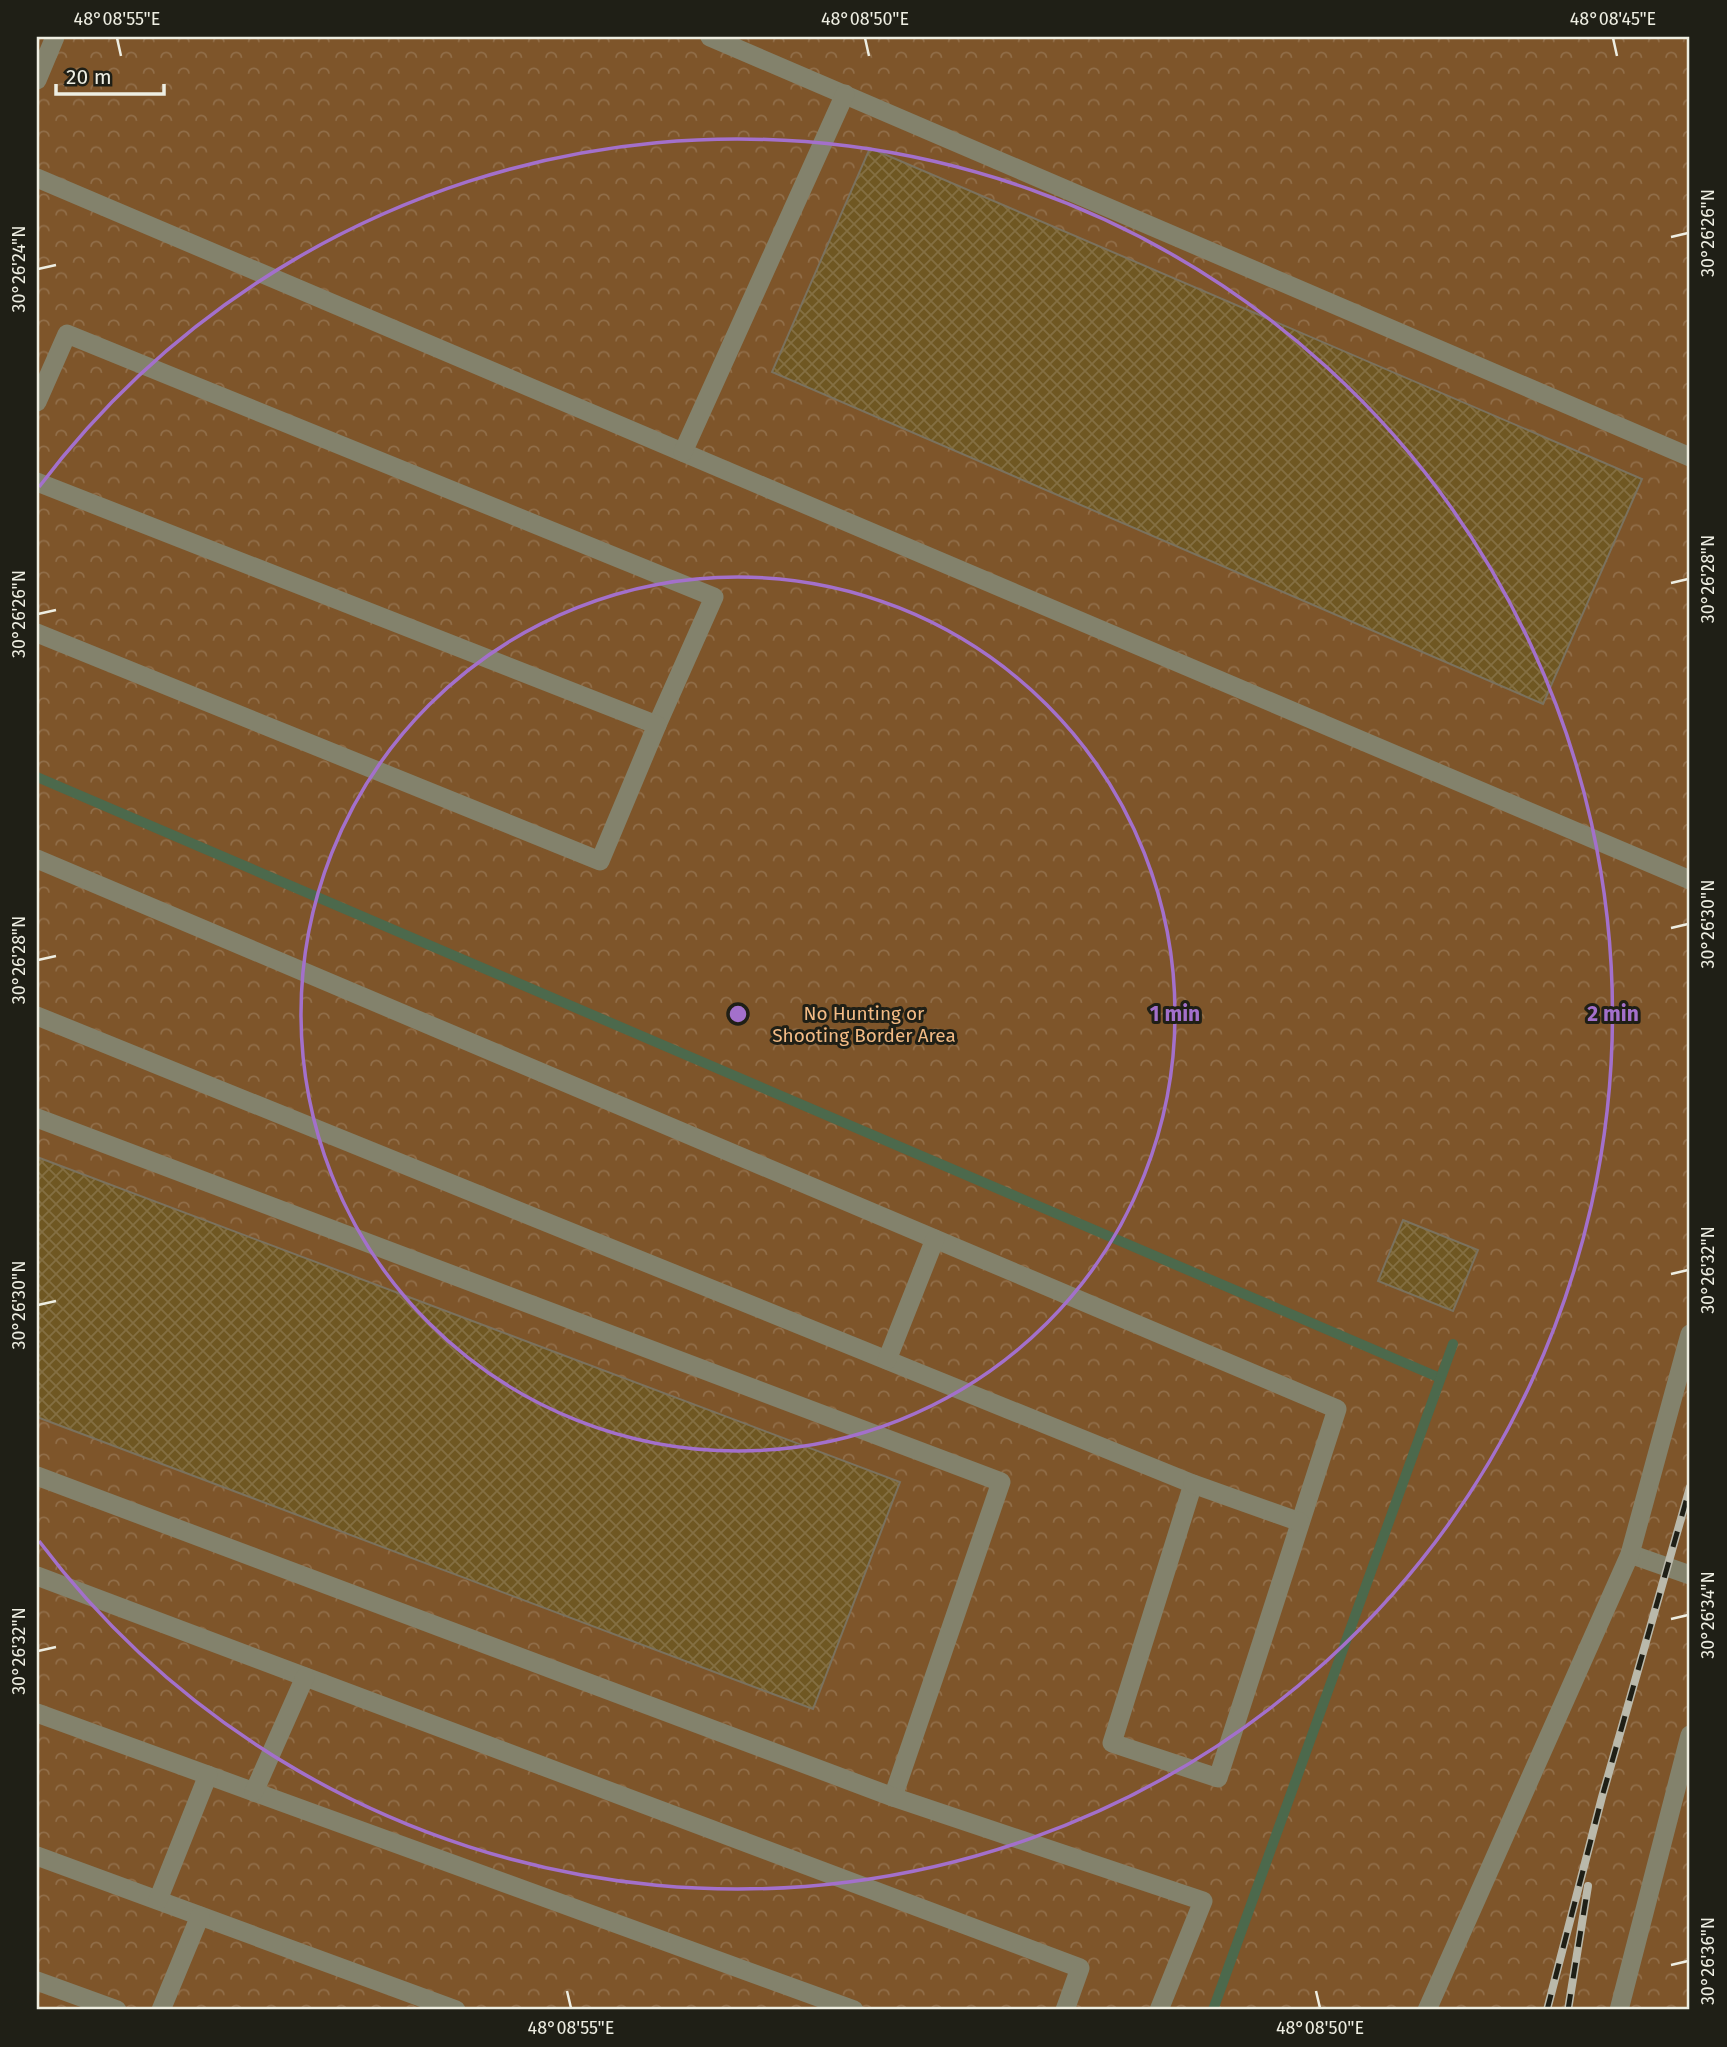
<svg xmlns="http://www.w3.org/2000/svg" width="1727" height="2047" viewBox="0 0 1727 2047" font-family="'Fira Sans',sans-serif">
<defs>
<pattern id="park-crowns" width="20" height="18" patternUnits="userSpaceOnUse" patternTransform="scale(1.75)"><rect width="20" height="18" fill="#7e552a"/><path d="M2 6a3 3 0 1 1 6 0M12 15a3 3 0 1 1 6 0" fill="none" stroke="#916e49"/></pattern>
<pattern id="building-cross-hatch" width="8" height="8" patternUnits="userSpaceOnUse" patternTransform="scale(1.75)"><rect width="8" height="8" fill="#6f5722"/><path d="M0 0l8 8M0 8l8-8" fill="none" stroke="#846f42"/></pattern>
</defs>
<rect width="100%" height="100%" fill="#393825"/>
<rect fill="url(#park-crowns)" x="37" y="37" width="1653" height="1973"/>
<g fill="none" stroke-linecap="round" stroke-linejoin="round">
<g stroke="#4c694c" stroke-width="10">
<path d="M37,777L1440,1378"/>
<path d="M1213,2010L1453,1344"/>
</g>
</g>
<g fill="url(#building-cross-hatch)" stroke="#7b725e" stroke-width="2">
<path d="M870,148L1642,479L1543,704L772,372Z"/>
<path d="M37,1157L900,1482L813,1709L37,1417Z"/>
<path d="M1403,1220L1478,1250L1453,1311L1378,1281Z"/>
</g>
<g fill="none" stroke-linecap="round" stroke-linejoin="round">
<g stroke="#83826c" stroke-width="19">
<path d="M710,37L1690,457"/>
<path d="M37,80L55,37"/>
<path d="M37,178L1690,880"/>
<path d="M37,402L67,334L714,597L657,725"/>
<path d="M683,452L845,94"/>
<path d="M37,482L657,725L600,861L37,633"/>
<path d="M37,859L1337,1409L1218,1778L1112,1743L1193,1484L37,1016"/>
<path d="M37,1118L1001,1482L893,1797"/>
<path d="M887,1360L935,1239"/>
<path d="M37,1476L893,1797L1203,1901L1159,2010"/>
<path d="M1193,1484L1300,1522"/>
<path d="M1630,1554L1690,1575"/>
<path d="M37,1576L1080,1968L1065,2010"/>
<path d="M37,1713L854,2010"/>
<path d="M254,1792L305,1677"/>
<path d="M37,1856L456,2010"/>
<path d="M158,1900L208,1775"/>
<path d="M37,1981L117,2010"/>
<path d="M161,2010L200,1916"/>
<path d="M1427,2010L1630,1554L1690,1334"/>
<path d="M1619,2010L1690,1735"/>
</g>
<defs>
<g id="rail">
<path d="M1547,2010L1602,1797L1690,1487"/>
<path d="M1568,2010L1588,1886"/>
</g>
</defs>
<use href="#rail" stroke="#bab9ab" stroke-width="8"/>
<use href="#rail" stroke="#1f1f16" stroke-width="5" stroke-dasharray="16" stroke-linecap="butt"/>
</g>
<path fill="none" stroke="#eeeee2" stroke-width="2.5" d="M117,38L121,56M865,38L869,56M1613,38L1617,56M1671,237L1688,233M38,269L56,265M1671,583L1688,579M38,614L56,610M1671,928L1688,924M38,960L56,956M1671,1274L1688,1270M38,1305L56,1301M1671,1619L1688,1615M38,1651L56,1647M1671,1965L1688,1961M567,1991L571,2008M1316,1991L1320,2008"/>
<g fill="none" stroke="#a370cb" stroke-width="3.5">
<circle cx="738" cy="1014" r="437"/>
<path d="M39 487A875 875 0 1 1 39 1541"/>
</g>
<g text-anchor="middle" stroke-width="6" stroke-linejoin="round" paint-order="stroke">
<g font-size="19" fill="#f3bb85" stroke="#1f1f16">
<text x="864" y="1020">No Hunting or<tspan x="864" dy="22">Shooting Border Area</tspan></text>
</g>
</g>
<circle cx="738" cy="1014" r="10" fill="#a370cb" stroke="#1f1f16" stroke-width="3.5"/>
<g font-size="21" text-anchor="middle" font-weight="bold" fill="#a370cb" stroke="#1f1f16" stroke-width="6" stroke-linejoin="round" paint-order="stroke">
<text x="1175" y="1021">1 min</text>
<text x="1613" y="1021">2 min</text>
</g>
<rect width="1727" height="2047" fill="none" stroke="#1f1f16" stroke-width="77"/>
<path d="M56 84v10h108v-10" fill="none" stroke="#eeeee2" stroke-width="3.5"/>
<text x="66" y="84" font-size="21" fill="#eeeee2" stroke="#1f1f16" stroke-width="5" paint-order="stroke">20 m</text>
<rect x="38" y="38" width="1650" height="1970" fill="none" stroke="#eeeee2" stroke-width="2.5"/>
<g font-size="18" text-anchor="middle" fill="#eeeee2">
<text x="117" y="25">48°08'55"E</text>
<text x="865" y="25">48°08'50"E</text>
<text x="1613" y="25">48°08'45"E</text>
<text transform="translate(1708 233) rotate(-90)" y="6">30°26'26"N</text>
<text transform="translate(19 269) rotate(-90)" y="6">30°26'24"N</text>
<text transform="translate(1708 579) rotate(-90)" y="6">30°26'28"N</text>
<text transform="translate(19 614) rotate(-90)" y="6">30°26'26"N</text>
<text transform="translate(1708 924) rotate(-90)" y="6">30°26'30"N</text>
<text transform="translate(19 960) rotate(-90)" y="6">30°26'28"N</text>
<text transform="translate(1708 1270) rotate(-90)" y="6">30°26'32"N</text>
<text transform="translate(19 1305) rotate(-90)" y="6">30°26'30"N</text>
<text transform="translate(1708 1615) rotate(-90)" y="6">30°26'34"N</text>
<text transform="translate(19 1651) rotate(-90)" y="6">30°26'32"N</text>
<text transform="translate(1708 1961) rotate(-90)" y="6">30°26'36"N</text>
<text x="571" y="2034">48°08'55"E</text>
<text x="1320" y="2034">48°08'50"E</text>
</g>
</svg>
